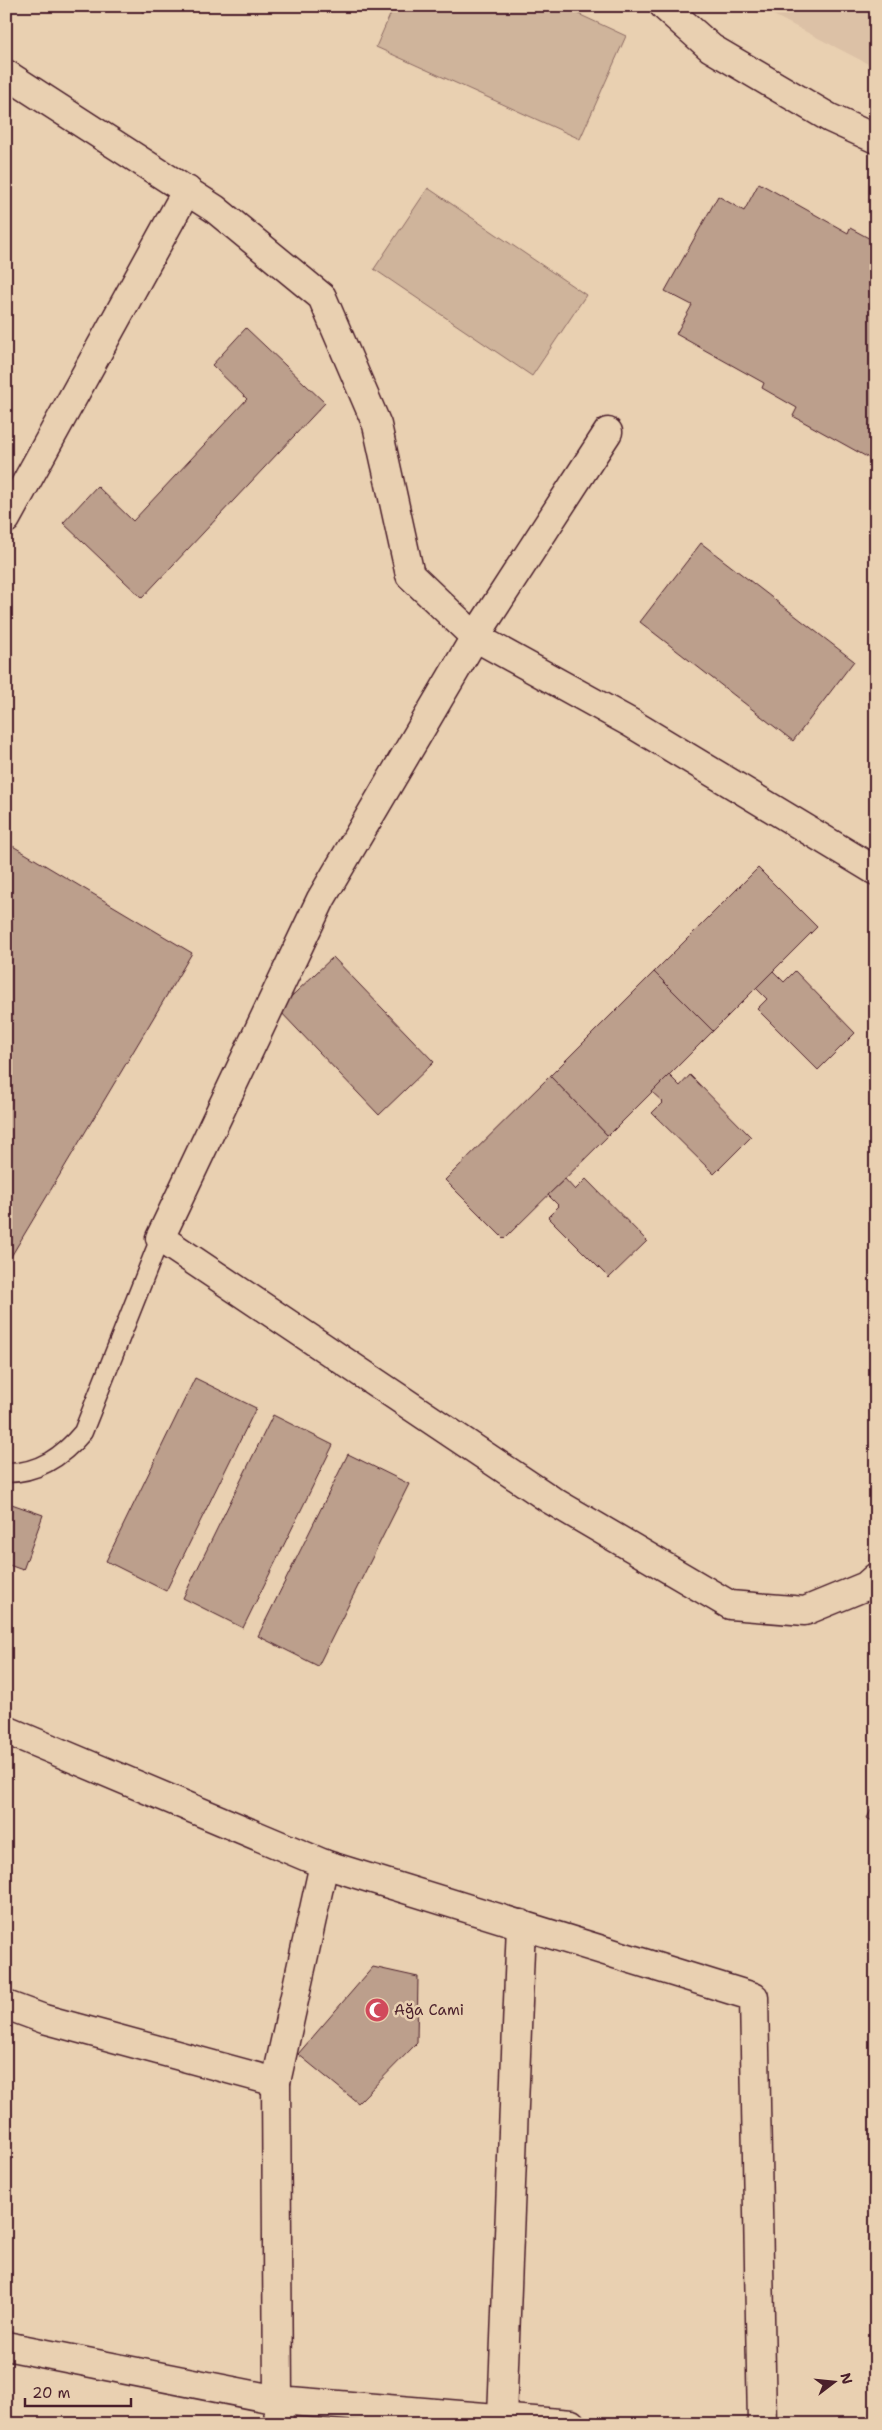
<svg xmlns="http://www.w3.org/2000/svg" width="882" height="2430" viewBox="0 0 882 2430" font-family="'Shantell Sans',sans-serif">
<rect width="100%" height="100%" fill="#e9d0b1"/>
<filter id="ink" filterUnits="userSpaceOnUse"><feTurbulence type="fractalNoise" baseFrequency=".02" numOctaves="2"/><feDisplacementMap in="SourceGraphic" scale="10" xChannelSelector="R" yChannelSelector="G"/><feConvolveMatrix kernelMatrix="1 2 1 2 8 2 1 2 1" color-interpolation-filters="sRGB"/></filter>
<g filter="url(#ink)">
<path fill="#dcc1a6" d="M756,6H876V68Z"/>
<g fill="#cfb49b" stroke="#8c6a63">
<path d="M394,6H561L626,36L580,139L376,47Z"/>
<path d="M428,188L586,295L532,376L374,269Z"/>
</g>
<g fill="#bc9f8c" stroke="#4a1f2b">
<path d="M141,6H183L142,12Z"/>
<path d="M759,183L848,233L850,228L876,242V462L793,416L797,408L762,388L764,383L676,334L692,305L665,291L718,196L744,211Z"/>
<path d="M246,328L325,403L142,598L63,523L97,486L133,521L247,399L212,365Z"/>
<path d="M701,543L854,661L793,741L640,622Z"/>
<path d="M6,842L192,953L6,1265Z"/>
<path d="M758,868L817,927L713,1031L654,972Z"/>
<path d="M333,957L434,1062L379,1115L278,1009Z"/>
<path d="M773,971L784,982L795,971L855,1033L818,1070L757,1009L767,999L756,988Z"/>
<path d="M654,972L713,1031L608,1136L550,1076Z"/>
<path d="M669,1075L680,1086L690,1075L751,1137L714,1174L652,1113L663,1102L652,1092Z"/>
<path d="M550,1076L608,1136L504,1239L445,1180Z"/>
<path d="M565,1179L575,1190L586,1179L647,1241L609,1278L548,1217L559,1206L548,1195Z"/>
<path d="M195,1378L256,1408L166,1591L106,1561Z"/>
<path d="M273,1415L333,1445L243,1628L183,1598Z"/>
<path d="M348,1454L409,1484L318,1666L258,1636Z"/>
<path d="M6,1502L43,1515L23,1570L6,1564Z"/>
<path d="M876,1801V1823L867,1818Z"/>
<path d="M373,1967L418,1977L417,2043L358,2103L298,2054Z"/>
</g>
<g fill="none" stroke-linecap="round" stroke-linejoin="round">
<defs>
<path id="service" d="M6,1473C39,1473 63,1456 83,1432L160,1238"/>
<g id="minor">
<path d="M664,6L711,48L830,118L876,139"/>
<path d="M6,74L215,209L322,297L377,425L410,575L475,637L631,723L876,871"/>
<path d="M608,432L475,637L321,899L160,1238L551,1500L730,1605L805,1611L866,1586L876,1577"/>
<path d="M6,519L187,190"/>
<path d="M6,1730L324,1864L754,1997L762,2424"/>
<path d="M324,1864L276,2082L278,2400L571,2424"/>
<path d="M6,2005L44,2019L276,2082"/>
<path d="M6,2346L278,2400L279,2424"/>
<path d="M502,2417L521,1924"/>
</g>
</defs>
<use href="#service" stroke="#4a1f2b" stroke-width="21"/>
<use href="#minor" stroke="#4a1f2b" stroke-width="31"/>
<use href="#service" stroke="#e9d0b1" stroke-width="18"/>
<use href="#minor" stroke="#e9d0b1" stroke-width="28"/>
</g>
</g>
<defs>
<symbol id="mosque-disc" viewBox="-11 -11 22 22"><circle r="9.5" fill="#d1495b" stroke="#e9d0b1"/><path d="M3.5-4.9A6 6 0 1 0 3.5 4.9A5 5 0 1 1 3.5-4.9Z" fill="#fff"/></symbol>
</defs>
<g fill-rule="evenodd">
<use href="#mosque-disc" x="363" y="1996" width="28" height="28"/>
</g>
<g text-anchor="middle" stroke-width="5" stroke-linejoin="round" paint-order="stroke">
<g font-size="15" fill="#4a1f2b" stroke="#e9d0b1" text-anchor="start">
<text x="394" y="2015">Ağa Cami</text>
</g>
</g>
<rect width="882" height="2430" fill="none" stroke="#e9d0b1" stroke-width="25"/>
<rect x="12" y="12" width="857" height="2405" fill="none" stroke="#4a1f2b" stroke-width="2" filter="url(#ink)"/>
<g transform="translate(834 2382) rotate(74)" stroke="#e9d0b1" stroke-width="4" paint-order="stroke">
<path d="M0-4L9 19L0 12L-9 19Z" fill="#4a1f2b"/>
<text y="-8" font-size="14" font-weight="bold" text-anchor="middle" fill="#4a1f2b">N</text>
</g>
<path d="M25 2398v8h106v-8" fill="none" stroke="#4a1f2b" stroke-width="2.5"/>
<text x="32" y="2398" font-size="15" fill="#4a1f2b" stroke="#e9d0b1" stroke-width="4" paint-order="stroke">20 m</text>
</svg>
